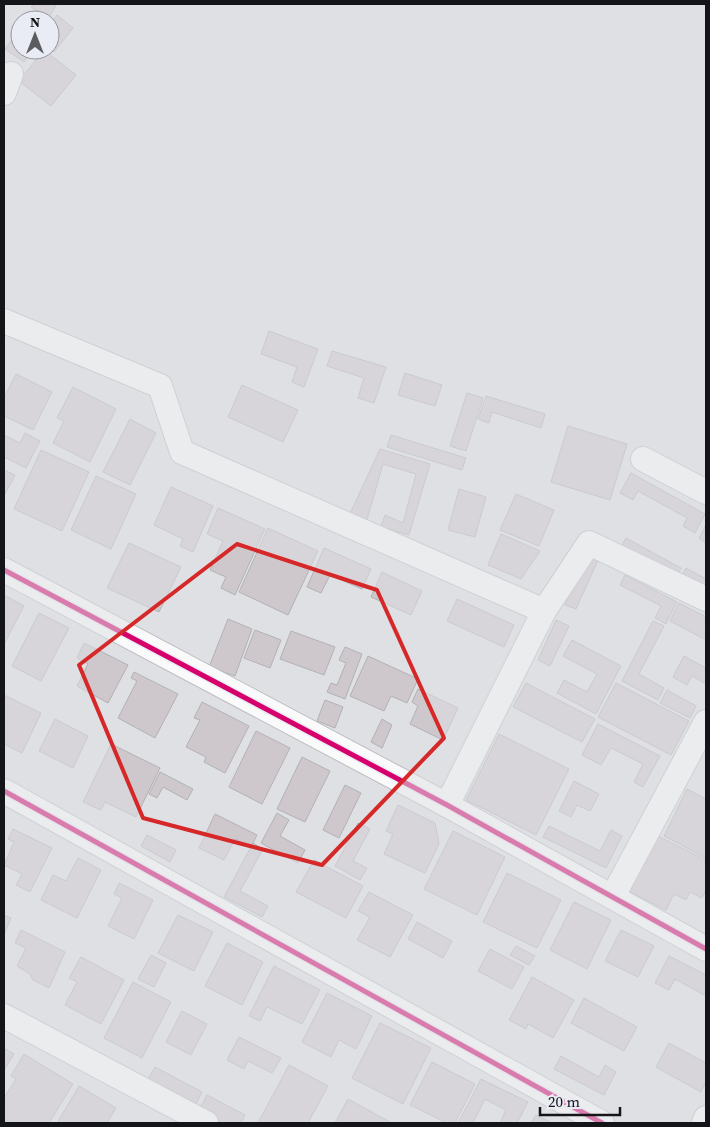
<svg xmlns="http://www.w3.org/2000/svg" width="710" height="1127" viewBox="0 0 710 1127" font-family="'Source Serif 4',serif">
<rect width="100%" height="100%" fill="#dfe0e4"/>
<g fill="#cec8cd" stroke="#b2b1b4">
<path d="M34,4H57L49,17L31,7Z"/>
<path d="M57,15L73,28L54,52L50,49V39L55,33L50,29V24Z"/>
<path d="M19,30L20,50H32L24,62L5,49Z"/>
<path d="M44,50L76,75L51,106L19,81Z"/>
<path d="M269,331L318,349L304,387L292,382L297,367L261,354Z"/>
<path d="M332,351L386,367L374,403L358,398L364,378L327,366Z"/>
<path d="M405,373L442,385L435,406L398,395Z"/>
<path d="M16,374L52,392L33,430L4,416V398Z"/>
<path d="M242,385L298,410L283,442L228,417Z"/>
<path d="M73,387L116,409L90,462L53,443L64,421L57,418Z"/>
<path d="M467,393L483,398L466,451L450,446Z"/>
<path d="M486,396L545,414L541,428L492,412L489,423L478,419Z"/>
<path d="M130,419L156,433L130,485L103,472Z"/>
<path d="M568,426L627,444L610,500L551,482Z"/>
<path d="M25,433L40,441L26,468L4,457V435L20,443Z"/>
<path d="M391,435L466,458L462,470L387,447Z"/>
<path d="M380,449L430,464L409,535L381,527L385,515L403,523L416,474L383,464L366,523L348,518Z"/>
<path d="M41,450L89,472L62,531L14,509Z"/>
<path d="M4,470L15,475L4,496Z"/>
<path d="M631,473L705,514L695,533L683,526L687,518L638,491L633,500L620,493Z"/>
<path d="M96,476L136,494L111,549L71,530Z"/>
<path d="M171,487L213,506L193,552L180,546L183,539L154,525Z"/>
<path d="M459,489L486,497L475,537L448,530Z"/>
<path d="M516,494L554,510L539,546L500,530Z"/>
<path d="M218,508L265,529L235,595L221,588L226,577L210,570L223,541L207,534Z"/>
<path d="M706,525V543L699,538Z"/>
<path d="M268,528L318,551L288,615L239,592Z"/>
<path d="M501,534L540,551L521,579L488,565Z"/>
<path d="M626,538L681,568L675,579L619,549Z"/>
<path d="M129,543L181,567L159,612L107,588Z"/>
<path d="M324,548L371,569L362,589L330,575L321,593L307,587Z"/>
<path d="M589,553L599,558L576,609L565,605Z"/>
<path d="M686,568L706,579V596L679,581Z"/>
<path d="M382,572L422,591L411,615L371,597Z"/>
<path d="M625,575L677,602L666,624L655,618L661,606L620,585Z"/>
<path d="M4,595L24,606L4,644Z"/>
<path d="M457,599L514,625L504,647L447,621Z"/>
<path d="M679,603L706,617V640L670,621Z"/>
<path d="M39,613L69,628L41,681L12,666Z"/>
<path d="M228,619L252,629L235,676L209,667Z"/>
<path d="M556,620L569,626L550,666L538,660Z"/>
<path d="M653,621L664,626L639,674L664,688L658,700L622,681Z"/>
<path d="M255,630L281,640L270,668L244,658Z"/>
<path d="M291,631L335,647L324,675L280,659Z"/>
<path d="M572,640L621,666L596,714L557,693L564,680L587,692L597,674L563,656Z"/>
<path d="M84,643L128,665L108,703L77,686L88,664L77,658Z"/>
<path d="M345,647L362,654L345,699L327,692L331,683L337,685L346,663L339,660Z"/>
<path d="M368,656L418,679L407,703L391,696L384,711L350,696Z"/>
<path d="M684,656L706,668V684L692,676L687,685L673,677Z"/>
<path d="M134,672L178,694L155,738L118,718L137,681L131,678Z"/>
<path d="M526,683L595,719L582,742L513,707Z"/>
<path d="M616,683L689,721L671,755L598,717Z"/>
<path d="M418,689L458,708L443,740L410,724L418,706L412,702Z"/>
<path d="M667,690L696,706L690,718L660,703Z"/>
<path d="M4,695L41,713L22,753L4,744Z"/>
<path d="M325,700L343,707L335,728L317,721Z"/>
<path d="M202,702L249,726L225,773L204,762L206,757L186,747L200,720L194,718Z"/>
<path d="M55,719L88,736L73,768L39,751Z"/>
<path d="M382,719L392,725L382,748L371,742Z"/>
<path d="M598,724L660,756L643,787L634,782L643,764L611,748L601,765L582,755Z"/>
<path d="M256,731L290,748L262,804L229,787Z"/>
<path d="M499,734L569,769L536,835L466,800Z"/>
<path d="M111,744L160,768L136,817L105,802L101,810L83,802Z"/>
<path d="M302,757L330,771L305,822L277,809Z"/>
<path d="M160,772L193,789L187,800L163,787L157,798L149,794Z"/>
<path d="M574,781L599,794L590,811L577,805L571,817L559,811Z"/>
<path d="M345,785L361,793L339,838L323,830Z"/>
<path d="M687,789L706,799V858L664,836Z"/>
<path d="M398,805L435,823L439,844L425,873L384,854L393,834L386,831Z"/>
<path d="M277,813L289,820L280,836L305,850L298,863L261,843Z"/>
<path d="M215,814L257,835L251,847L235,839L224,860L199,848Z"/>
<path d="M358,823L370,829L353,861L367,868L360,880L335,866Z"/>
<path d="M549,826L600,851L611,830L622,836L606,868L543,837Z"/>
<path d="M13,829L52,848L30,892L16,885L22,874L4,865L14,842L8,839Z"/>
<path d="M453,831L505,857L477,915L424,889Z"/>
<path d="M147,835L176,850L170,862L141,846Z"/>
<path d="M656,835L706,860V890L702,898L690,892L686,900L674,894L666,910L628,891Z"/>
<path d="M253,843L263,849L240,891L268,906L262,917L224,897Z"/>
<path d="M78,858L101,870L77,918L41,900L53,875L66,881Z"/>
<path d="M314,860L363,886L346,918L296,892Z"/>
<path d="M507,873L561,900L537,948L483,922Z"/>
<path d="M119,883L153,900L134,939L108,926L122,898L114,894Z"/>
<path d="M369,892L413,915L390,957L357,940L370,917L358,911Z"/>
<path d="M574,902L611,920L587,969L550,950Z"/>
<path d="M4,915L11,918L4,935Z"/>
<path d="M178,915L213,932L194,971L158,953Z"/>
<path d="M417,922L452,941L443,958L408,939Z"/>
<path d="M21,930L65,952L49,988L33,980L30,974L17,966L26,948L15,943Z"/>
<path d="M621,930L654,946L638,977L605,961Z"/>
<path d="M227,943L263,962L242,1005L205,986Z"/>
<path d="M516,946L535,956L529,965L510,955Z"/>
<path d="M490,949L524,967L512,989L478,971Z"/>
<path d="M151,955L166,963L154,987L138,979Z"/>
<path d="M669,956L706,975V996L675,979L669,990L655,983Z"/>
<path d="M81,957L124,980L101,1024L65,1005L77,982L69,978Z"/>
<path d="M274,966L320,990L302,1024L267,1007L260,1021L249,1016Z"/>
<path d="M532,977L574,1000L553,1038L528,1024L526,1029L509,1020Z"/>
<path d="M133,982L171,1002L142,1058L104,1038Z"/>
<path d="M327,993L372,1016L356,1049L339,1040L331,1057L302,1042Z"/>
<path d="M584,998L637,1027L624,1051L571,1023Z"/>
<path d="M182,1011L207,1024L191,1055L166,1042Z"/>
<path d="M380,1023L431,1048L403,1104L352,1078Z"/>
<path d="M239,1037L281,1058L272,1073L248,1061L244,1069L227,1060Z"/>
<path d="M669,1043L706,1063V1082L701,1092L656,1067Z"/>
<path d="M4,1048L14,1054L4,1070Z"/>
<path d="M24,1054L73,1084L49,1123H9L4,1120V1098L16,1079L11,1076Z"/>
<path d="M561,1056L599,1077L605,1065L616,1072L604,1095L554,1069Z"/>
<path d="M432,1062L475,1084L455,1123H447L410,1105Z"/>
<path d="M289,1065L328,1086L308,1123H258Z"/>
<path d="M155,1067L202,1092L195,1106L147,1081Z"/>
<path d="M481,1079L528,1102L517,1123H500L506,1110L485,1099L473,1123H458Z"/>
<path d="M79,1086L116,1108L107,1123H57Z"/>
<path d="M207,1095L245,1115L241,1123H223L199,1110Z"/>
<path d="M348,1099L390,1122L389,1123H335Z"/>
<path d="M536,1115L552,1123H531Z"/>
</g>
<g fill="none" stroke-linecap="round" stroke-linejoin="round">
<defs>
<g id="street">
<path d="M4,93L11,74"/>
<path d="M4,321L160,386L182,452L544,611"/>
<path d="M643,459L706,492"/>
<path d="M4,570L447,805L706,949"/>
<path d="M4,791L602,1123"/>
<path d="M447,805L544,611L589,543L706,599"/>
<path d="M613,896L706,722"/>
<path d="M4,1016L206,1123"/>
<path d="M704,1123L706,1118"/>
</g>
</defs>
<use href="#street" stroke="#bcbdc1" stroke-width="26"/>
<use href="#street" stroke="#fafafb" stroke-width="24"/>
<defs>
<g id="cycleway">
<path d="M4,570L447,805L706,949"/>
<path d="M4,791L602,1123"/>
</g>
</defs>
<use href="#cycleway" stroke="#e9ecf4" stroke-width="8"/>
<use href="#cycleway" stroke="#d6006c" stroke-width="5"/>
</g>
<path d="M0 0H710V1127H0ZM237,544L377,590L444,738L322,865L143,818L79,665Z" fill="#dfe0e4" fill-opacity=".55" fill-rule="evenodd"/>
<path fill="none" stroke="#d62828" stroke-width="4" stroke-linejoin="round" d="M237,544L377,590L444,738L322,865L143,818L79,665Z"/>
<rect width="710" height="1127" fill="none" stroke="#141518" stroke-width="10"/>
<g transform="translate(35 35)"><circle r="24" fill="#e9ecf4" stroke="#94969c"/>
<path d="M0-4L9 19L0 12L-9 19Z" fill="#5b5c5f"/>
<text y="-8" font-size="14" font-weight="bold" text-anchor="middle" fill="#141518">N</text>
</g>
<path d="M540 1107v8h80v-8" fill="none" stroke="#141518" stroke-width="2.5"/>
<text x="548" y="1107" font-size="15" fill="#141518" stroke="#e9ecf4" stroke-width="4" paint-order="stroke">20 m</text>
</svg>
